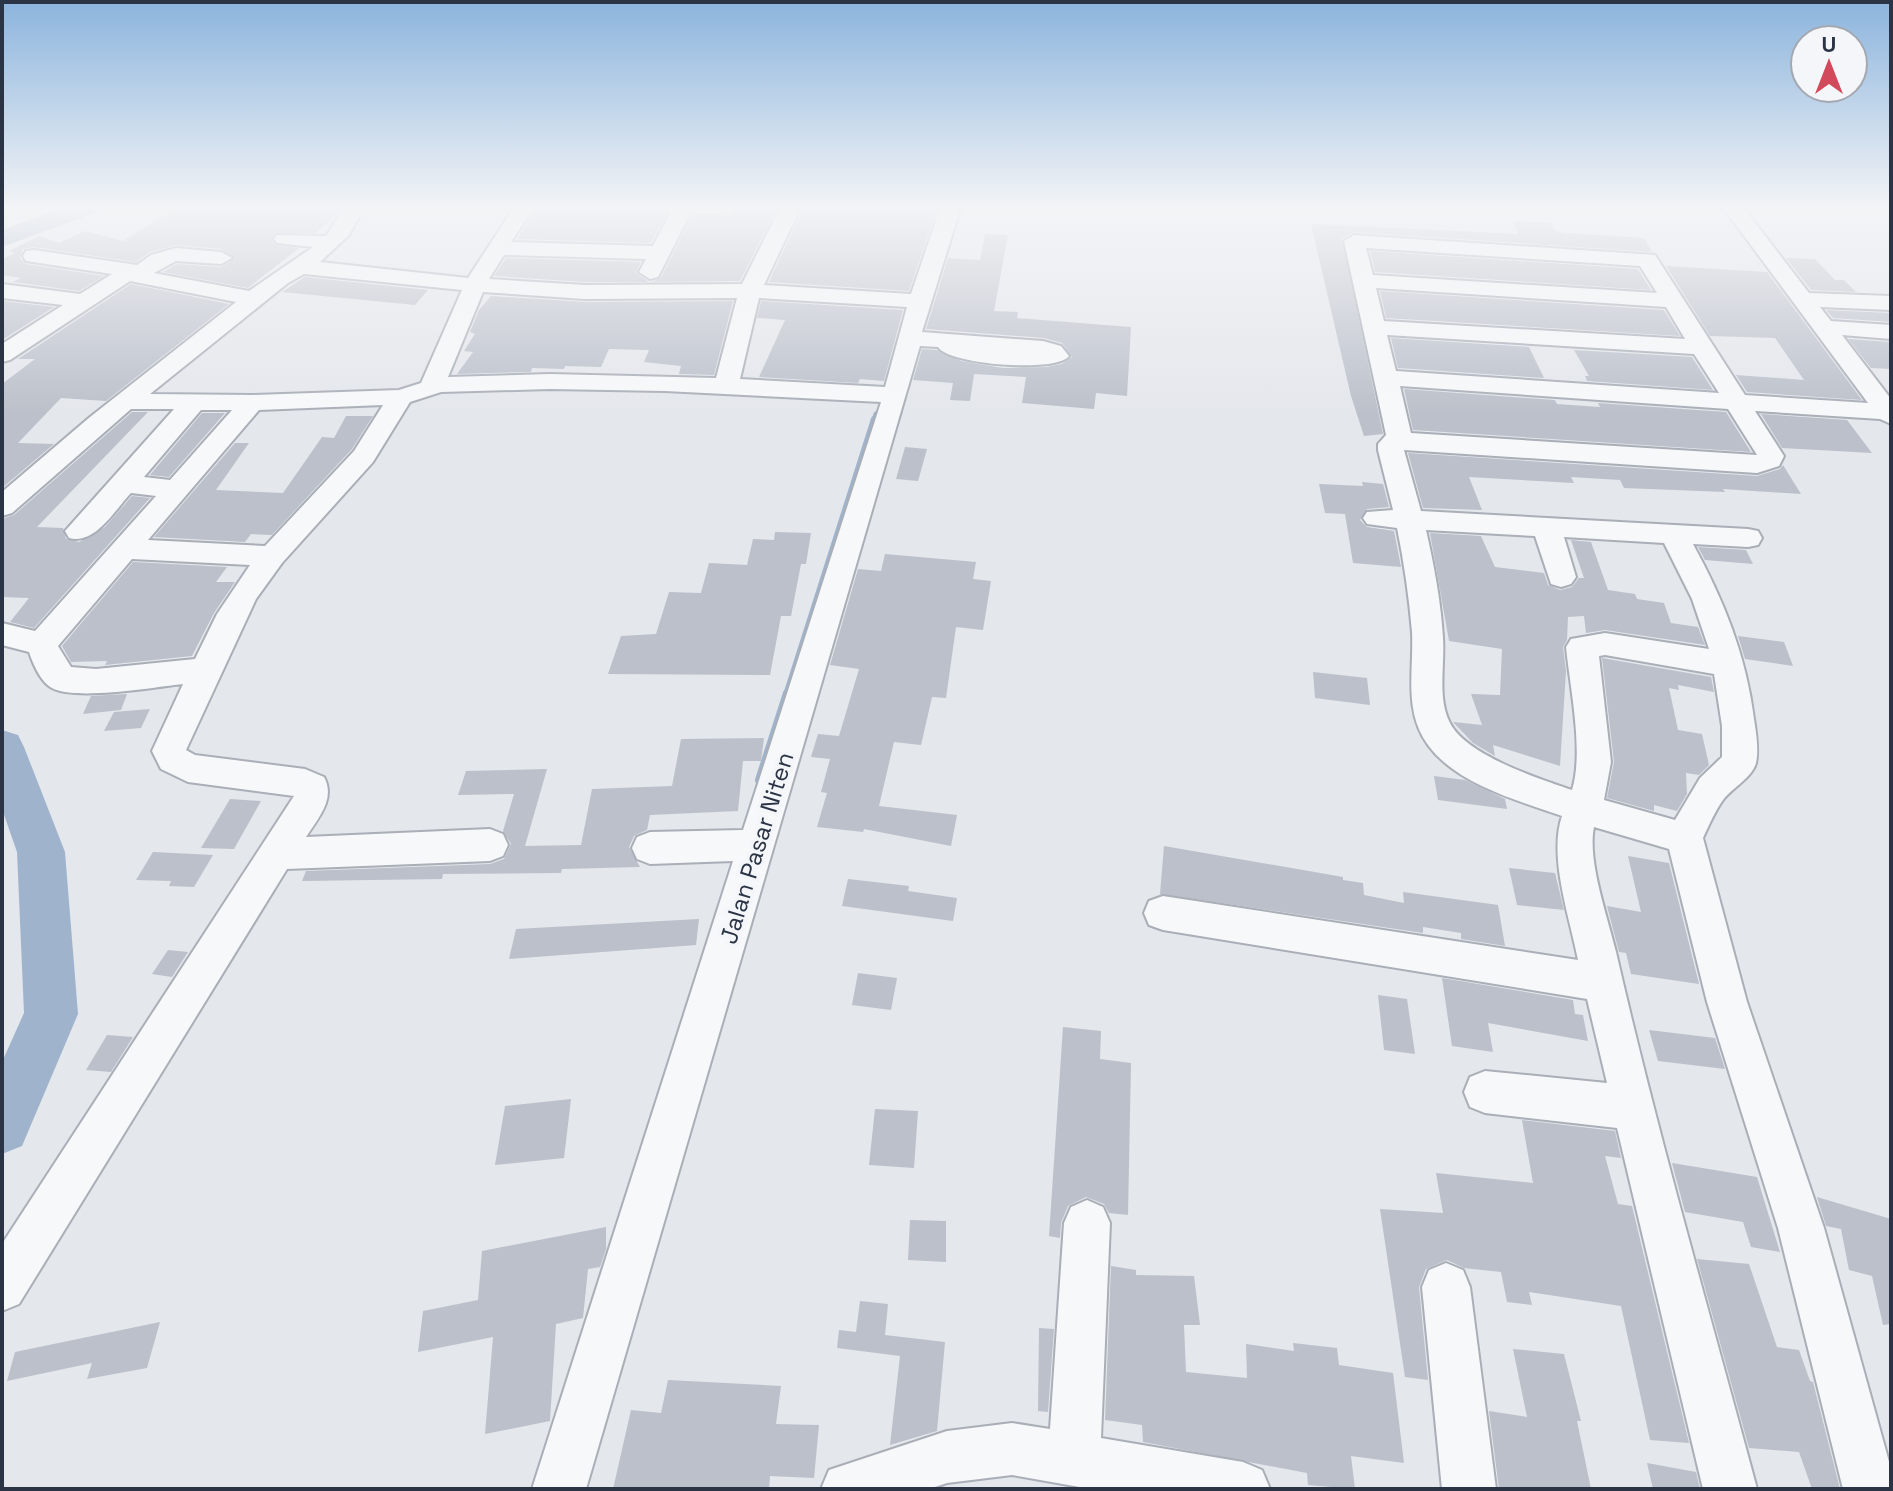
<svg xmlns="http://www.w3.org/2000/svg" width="1893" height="1491" viewBox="0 0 1893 1491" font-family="'Space Grotesk',sans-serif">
<rect width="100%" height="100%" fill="#e4e7ec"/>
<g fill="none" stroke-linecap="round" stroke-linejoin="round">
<path stroke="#9fb4cc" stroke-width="5" d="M874,421L876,414"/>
<path stroke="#9fb4cc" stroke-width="6" d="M786,695L874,419"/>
<path stroke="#9fb4cc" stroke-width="8" d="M759,780L787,693"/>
<g fill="#9fb4cc" fill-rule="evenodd">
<path d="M68,206H104L100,211L2,247V230Z"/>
<path d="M2,730L18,735L24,747L65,852L78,1014L22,1146L2,1154V1062L24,1013L17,852L2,809Z"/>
</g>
</g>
<g fill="#bbc0ca">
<path d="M181,206H318L337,207L339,211L316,233H275L271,239L275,245L299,248L248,288L163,272L177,264L221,267L235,259L221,249L176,245L150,252L136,262L34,247L23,249L20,258L26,264L104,276L79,291L13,282L21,278L2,275V259L15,253L9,251L39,236L59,243L85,231L123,241Z"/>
<path d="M538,206H663V213L667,214L651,243L517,239Z"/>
<path d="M736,206H778L740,281L652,282L661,278L693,214L732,215Z"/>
<path d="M804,206H938L909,291L769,282Z"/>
<path d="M1513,221L1551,223L1555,231L1566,233L1644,238L1652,252L1354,232L1342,238L1383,434L1364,436L1351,396L1311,224L1518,234Z"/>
<path d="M985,234L1008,235L994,311L1018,312L1017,318L1131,327L1127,396L1096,393L1094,409L1022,403L1026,377L974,374L970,401L950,400L953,383L913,380L922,349L937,350L961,361L1003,368L1046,367L1062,364L1072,357L1062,343L1044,338L926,329L948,258L980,260Z"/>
<path d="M1370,251L1638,269L1651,290L1375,272Z"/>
<path d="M506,258L641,262L636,273L649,282H585L494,276Z"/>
<path d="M1786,258L1815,259L1835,280H1844L1856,292L1811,290Z"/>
<path d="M1666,266L1767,272L1862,400L1747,392L1736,375L1804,380L1775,338L1710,336Z"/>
<path d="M305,277L428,290L415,305L282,292Z"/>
<path d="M131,284L229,304L106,401L61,398L18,443L54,444L2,488V384L35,359H18Z"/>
<path d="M1380,291L1664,310L1680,336L1386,318Z"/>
<path d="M491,296L585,302L733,301L714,375L679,374L681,366L644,362L649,350L609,349L601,367L565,366L564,369L532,368L531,372L457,374L473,352L464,351L475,334L470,332L479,310Z"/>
<path d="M2,301L54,307L2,340Z"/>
<path d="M761,301L903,310L884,381L860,379L858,383L759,377L785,320L757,318Z"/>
<path d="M1826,310L1890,313L1891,322L1833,318Z"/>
<path d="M1391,338L1529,347L1544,378L1398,368Z"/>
<path d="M1848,339L1891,342V369L1871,368Z"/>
<path d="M1574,350L1692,357L1713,390L1587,381L1585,376H1589Z"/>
<path d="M1404,389L1555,400L1557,404L1600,407L1598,403L1726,412L1751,452L1413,430Z"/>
<path d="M132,412H148L37,527L63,528L66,539L79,542L105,527L132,496L150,498L34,628L10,622L29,598L2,597V519L14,515Z"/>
<path d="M202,413H225L169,477L150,475Z"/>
<path d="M1761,414L1847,420L1872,453L1782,448Z"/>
<path d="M346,416H373L352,449L272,535L251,534L245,542L154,537L235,443H249L216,490L283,493L322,437L334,438Z"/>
<path d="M905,447L927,449L918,481L896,479Z"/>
<path d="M1408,453L1757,476L1780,469L1783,465L1801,494L1723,489L1725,492L1624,488L1620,480L1571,477L1574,483L1469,477L1482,510L1423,508Z"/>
<path d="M1362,482L1383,484L1389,507L1367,509L1360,520L1367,527L1394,531L1401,567L1353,563L1345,514L1325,513L1319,484L1363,486Z"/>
<path d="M775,532L811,533L806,564H801L791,616H781L770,675L608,674L621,636L656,634L669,592L701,593L709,563L747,565L753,539L774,540Z"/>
<path d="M1430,533L1481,536L1495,567L1544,573L1548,585L1560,590L1572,587L1579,578H1584L1571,540L1591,542L1608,590L1635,594L1637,599L1664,603L1671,623L1698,627L1705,645L1605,630L1586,633L1584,616L1568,617L1567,640L1563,647L1566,671L1560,766L1493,745L1495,756L1473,743L1453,722L1482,725L1471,694L1500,695L1502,649L1449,641Z"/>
<path d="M1698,547L1746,550L1753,564L1705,560Z"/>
<path d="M885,554L976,562L973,579L991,581L983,630L956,627L946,698L932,697L921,745L894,742L879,806L957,815L951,846L864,829L863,832L817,827L827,793L821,792L830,759L811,757L818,734L839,736L859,669L830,665L858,569L881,571Z"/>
<path d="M133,562L227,567L216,582H235L214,613L192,656L105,665L107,661L71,662L62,646Z"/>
<path d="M1738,636L1784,642L1793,666L1745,659Z"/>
<path d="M1602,658L1711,677L1714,692L1678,685L1679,690L1669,688L1678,730L1702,734L1709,765L1699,775L1686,773L1687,794L1677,811L1654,805V811L1607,798L1614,762Z"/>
<path d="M1313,672L1367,678L1370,705L1315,698Z"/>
<path d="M127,694L121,710L83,714L91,696Z"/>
<path d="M150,709L141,728L104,731L114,712Z"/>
<path d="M764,738L761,761H743L738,811L650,815L647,830L634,836L629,847L640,867L562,869L561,873L443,874L442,879L302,881L306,871L490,864L504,859L511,844L503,831L514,794L458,795L466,771L547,769L525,846L581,845L592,789L672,786L681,739Z"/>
<path d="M1434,776L1465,780L1505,799L1507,809L1438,800Z"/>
<path d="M230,799L261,801L234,849L201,848Z"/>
<path d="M1164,846L1343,877V880L1363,883L1364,895L1404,903L1403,892L1498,905L1505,946L1461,939V933L1423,927V933L1160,894Z"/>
<path d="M153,852L194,854L213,855L194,887L169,886L171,881L136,880Z"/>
<path d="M1628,856L1669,863L1699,984L1631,974L1626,953L1619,952L1607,906L1641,912Z"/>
<path d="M1509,868L1555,873L1564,910L1517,905Z"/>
<path d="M848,879L909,886L908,891L957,898L953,921L842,906Z"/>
<path d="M699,919L696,945L509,959L516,929Z"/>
<path d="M168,950L188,952L172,977L152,974Z"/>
<path d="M858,973L897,978L891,1010L852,1005Z"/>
<path d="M1442,978L1573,1000L1575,1014L1583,1015L1588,1041L1488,1023L1493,1052L1452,1046Z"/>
<path d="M1378,995L1407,999L1415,1054L1384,1050Z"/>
<path d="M1063,1027L1101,1031L1100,1059L1131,1063L1128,1215L1109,1213L1104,1204L1086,1197L1068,1206L1061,1223L1060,1238L1049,1236Z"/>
<path d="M1649,1030L1715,1038L1725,1069L1658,1061Z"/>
<path d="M107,1035L133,1037L111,1072L86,1070Z"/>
<path d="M571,1099L564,1158L495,1165L505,1106Z"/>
<path d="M875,1109L918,1111L914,1168L869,1165Z"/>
<path d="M1522,1120L1615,1131L1621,1158L1605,1156L1618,1204L1632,1206L1689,1443L1650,1440L1621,1306L1529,1292L1532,1305L1507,1302L1501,1272L1464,1268L1447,1260L1426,1269L1419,1287L1428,1380L1405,1377L1380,1209L1443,1213L1436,1173L1533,1183Z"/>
<path d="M1672,1163L1757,1177L1780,1252L1751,1247L1743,1222L1685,1212Z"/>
<path d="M1817,1197L1891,1219V1324L1883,1325L1872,1276L1849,1270L1841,1229L1826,1226Z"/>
<path d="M910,1220L946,1221V1262L908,1260Z"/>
<path d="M606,1227V1249L600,1267L588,1269L583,1318L556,1324L550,1421L485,1434L493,1337L418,1352L423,1311L478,1300L482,1251Z"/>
<path d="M1697,1259L1749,1264L1777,1347L1799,1350L1810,1381L1813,1382L1840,1489H1812L1799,1452L1749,1448Z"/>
<path d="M1111,1266L1136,1270V1275L1194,1276L1200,1325H1184L1186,1372L1247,1378L1246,1344L1294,1351L1293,1343L1337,1348L1339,1365L1393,1373L1404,1463L1351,1456L1355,1489L1308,1485L1307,1473L1143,1442L1142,1425L1105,1420Z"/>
<path d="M860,1301L888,1304L885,1335L945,1342L937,1431L890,1445L900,1356L837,1348L839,1330L856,1332Z"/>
<path d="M160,1322L147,1368L87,1379L92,1363L7,1381L15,1352Z"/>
<path d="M1039,1328L1054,1329L1048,1412L1038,1411Z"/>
<path d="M1513,1349L1564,1354L1581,1421H1577L1591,1489H1499L1489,1411L1527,1417Z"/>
<path d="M668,1380L781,1386L776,1424L819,1425L814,1478L770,1476L769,1489H613L631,1410L661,1413Z"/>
<path d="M1647,1463L1696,1472L1700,1489H1653Z"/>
</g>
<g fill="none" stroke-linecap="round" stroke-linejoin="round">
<defs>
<g id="minor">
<path d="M340,206H360L363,210L349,235L320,262L468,278L515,206H535L511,242L653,246L670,214L666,206H686L690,214L658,277L650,279L639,272L646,259L504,255L489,279L585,285L742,284L781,206H801L764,285L911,294L941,206H961L922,332L1043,341L1061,346L1069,356C1057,373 949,365 938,347L920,346L586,1489H532L733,861L650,864L637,859L632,848L637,837L650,832L743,830L881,402L665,391L550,389L441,392L410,402L373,462L282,563L256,599L186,750L195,755L305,769L324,777C336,799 318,818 306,837L490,829L503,834L508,845L503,856L490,861L287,869L19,1304L2,1311V1244L294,796L188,782L161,769L152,751L183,684C155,687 76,701 52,688C41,682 33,664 29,652L2,645V623L35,631L156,496L131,493C114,511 95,545 69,538L65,531L174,409H131L12,513L2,516V492L90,417L236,302L130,281L10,360L2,362V344L63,305L2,298V284L80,294L112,274L26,261L23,256L26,251L34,250L137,265L151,255L176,248L221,252L232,258L221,264L176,261L154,273L249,291L313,247L277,243L274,239L277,235L326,236L343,210ZM304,274L462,290L421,383L399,390L252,395L150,394L288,283ZM483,292L585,299L737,298L716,378L550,374L448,377ZM759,298L907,307L885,387L740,379ZM383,405L354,451L265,546L148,540L259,410ZM201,410H232L170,480L144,477ZM132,559L250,565L217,614L195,659L96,669L71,667L58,646Z"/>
<path d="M1722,206H1742L1809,293L1891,296V310L1820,307L1831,321L1891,325V339L1842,335L1891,399V424L1880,419L1755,411L1784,456L1779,466L1757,473L1404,450L1421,511L1748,529L1758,531L1762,538L1758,545L1748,547L1693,544C1724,601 1746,655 1754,719C1756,732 1759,750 1756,763C1752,778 1733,787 1723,800C1715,811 1709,825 1703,838L1747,1002L1824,1228L1891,1469V1489H1843L1778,1228L1707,1002L1669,849L1594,827C1587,861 1608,918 1616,952C1657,1132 1709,1310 1757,1489H1703L1617,1128L1485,1113L1470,1107L1464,1092L1470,1077L1485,1071L1607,1083L1587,999L1163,930L1149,925L1144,913L1149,901L1163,896L1578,960C1570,918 1548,857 1562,816C1519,801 1456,784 1428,745C1403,711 1414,670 1412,632C1409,597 1404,562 1397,528L1367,524L1363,518L1367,512L1393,510L1378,450V444L1386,435L1344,241L1354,235L1655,255L1745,395L1868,403ZM1366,248L1640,266L1657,293L1373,275ZM1376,288L1666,307L1685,339L1384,321ZM1387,335L1694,354L1719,393L1396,371ZM1400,386L1728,409L1757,455L1411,433ZM1426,530L1535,536L1551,584L1561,587L1571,584L1576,577L1564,537L1664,543L1692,599L1709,649L1605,633L1571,639L1566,647C1570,688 1584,751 1572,790C1539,779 1466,755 1450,723C1437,698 1445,665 1443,638C1441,602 1434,565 1426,530ZM1605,655L1714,674L1722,726V757L1700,778L1675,820L1604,800L1611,762L1599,656Z"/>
<path d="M1087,1200L1103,1207L1110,1223L1101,1438L1243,1462L1262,1470L1270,1489H1091L1012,1475L947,1483L929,1489H821L829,1470L947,1431L1012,1423L1050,1429L1064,1223L1071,1207Z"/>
<path d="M1446,1263L1463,1270L1470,1287L1496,1489H1442L1422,1287L1429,1270Z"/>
</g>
</defs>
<use href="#minor" stroke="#a9aeb7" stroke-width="4"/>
<use href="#minor" fill="#f7f8fa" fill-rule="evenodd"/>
</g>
<linearGradient id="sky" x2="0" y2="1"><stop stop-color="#8bb4dd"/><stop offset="0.5" stop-color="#f3f4f6"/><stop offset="1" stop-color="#f3f4f6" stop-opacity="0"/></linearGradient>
<rect width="1893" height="414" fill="url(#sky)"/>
<g text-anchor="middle" stroke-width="8" stroke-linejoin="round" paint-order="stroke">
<g font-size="24" fill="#2b3445" stroke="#f4f6f9">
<text transform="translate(757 848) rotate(-73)" y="8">Jalan Pasar Niten</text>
</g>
</g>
<rect width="1893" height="1491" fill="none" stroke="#2b3445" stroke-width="8"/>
<g transform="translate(1829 64)"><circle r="38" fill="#f4f6f9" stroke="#a4a8b1" stroke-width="2"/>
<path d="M0-6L14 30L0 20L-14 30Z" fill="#d1495b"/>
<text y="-12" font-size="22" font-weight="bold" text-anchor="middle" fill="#2b3445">U</text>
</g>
</svg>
